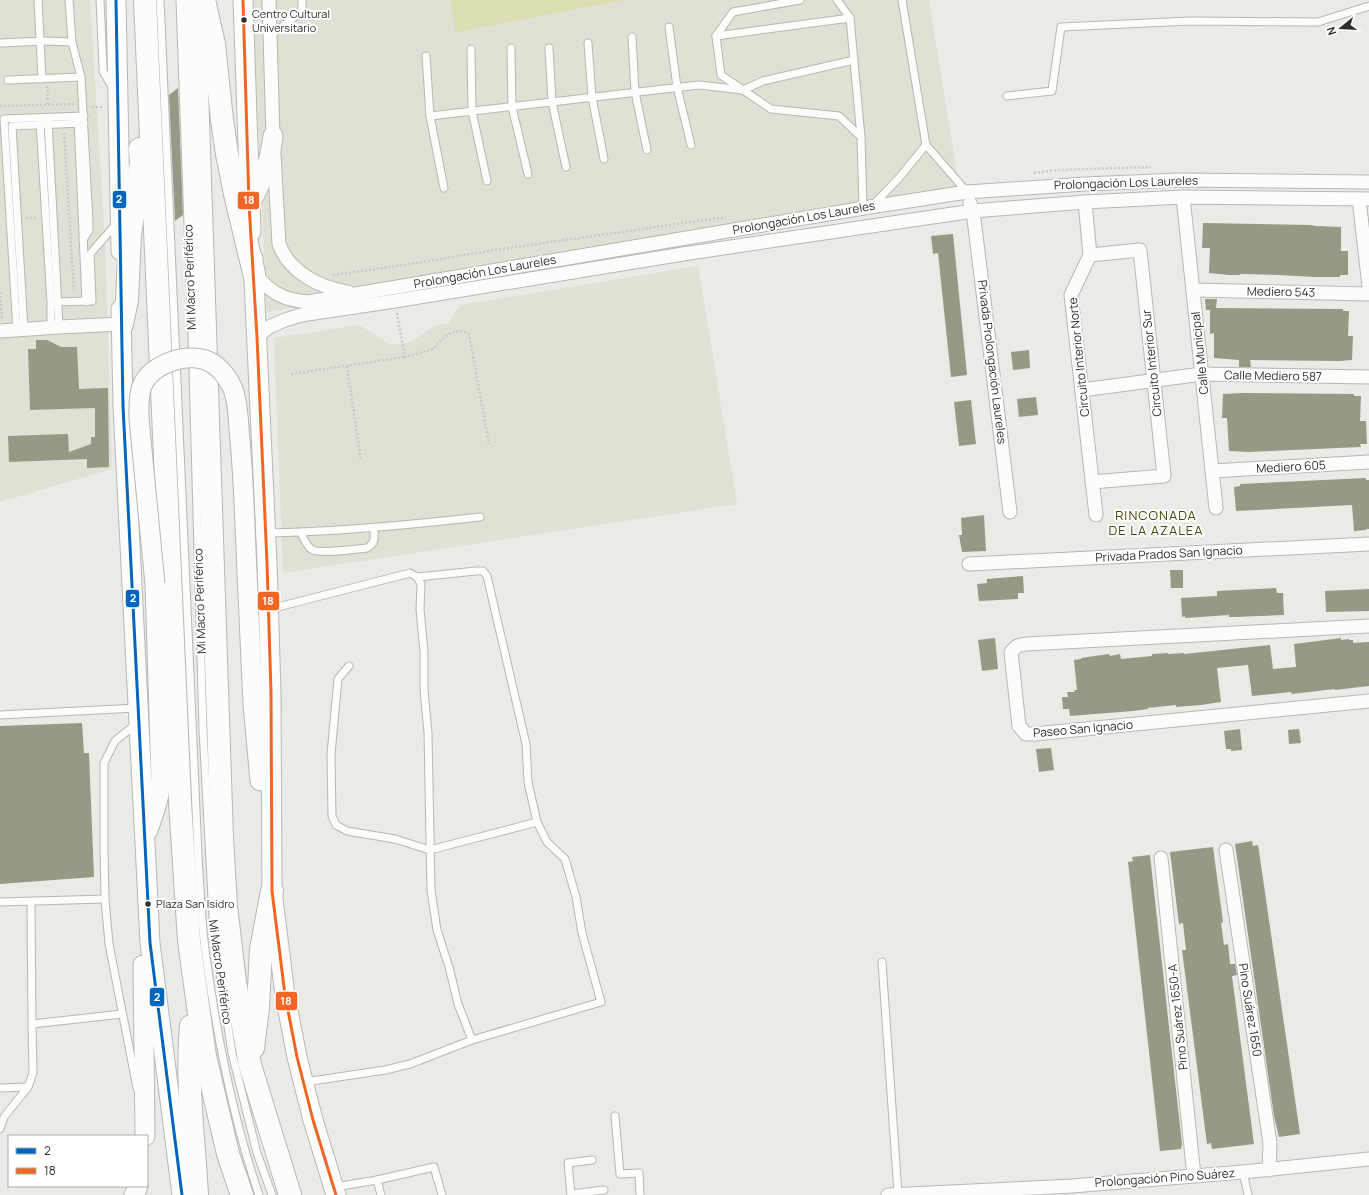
<svg xmlns="http://www.w3.org/2000/svg" width="1369" height="1195" viewBox="0 0 1369 1195" font-family="Manrope,sans-serif">
<rect width="100%" height="100%" fill="#ebebe6"/>
<g fill="#e0e0d5">
<path d="M0,0H90L105,243L112,469L0,502Z"/>
<path d="M252,0H929L961,200L267,312Z"/>
<path d="M698,266L737,504L283,573L274,338L359,325L391,345L402,343L411,342L434,326L449,323L460,305Z"/>
</g>
<path fill="#dddeb2" d="M450,0H624L456,32Z"/>
<g fill="#989887">
<path d="M178,88L183,215L175,221L169,95Z"/>
<path d="M1203,223L1310,225L1316,226L1341,227V251H1348V275H1340V277H1315L1279,275L1240,274V275H1229L1209,273L1210,248H1202Z"/>
<path d="M953,234L967,375L951,377L938,253L933,254L931,236Z"/>
<path d="M1205,299H1217L1216,308L1343,309V311H1349L1348,336H1353L1352,360L1340,361L1250,360L1251,367H1239V360L1214,358V333L1210,334V310H1206Z"/>
<path d="M36,340H47L61,347H77L79,389L108,388L109,467L87,468V459L9,462L8,436L68,434L69,452L91,444V437H95V408L30,410L28,349H36Z"/>
<path d="M1029,350L1030,368L1013,370L1011,352Z"/>
<path d="M1242,393L1354,394V396H1361L1360,421H1366L1367,444H1360L1361,447L1248,452L1229,451L1227,418H1222L1223,394Z"/>
<path d="M1036,397L1038,415L1019,417L1017,399Z"/>
<path d="M971,400L976,444L959,446L954,402Z"/>
<path d="M1366,478V480H1369V529H1366V530L1354,531L1352,505L1236,511L1234,487L1240,486V484Z"/>
<path d="M984,515L986,551L962,552L959,535H962L961,518Z"/>
<path d="M1170,570H1183V588H1171Z"/>
<path d="M1023,576L1024,593H1018V599L979,601L977,584L987,583V579Z"/>
<path d="M1276,588L1277,593H1283L1284,615L1236,617H1229V615L1185,618V616L1182,617L1181,598L1217,596V591Z"/>
<path d="M1369,589V611L1326,612L1325,591Z"/>
<path d="M995,638L998,669L982,671L978,640Z"/>
<path d="M1341,638V640L1349,639V640H1353V643L1369,642V686L1335,690V689L1292,694L1291,692L1252,696L1248,665L1217,668L1221,702L1201,705L1176,707V705L1148,708V709L1133,711L1070,716L1069,709H1063L1062,697H1068L1067,692H1075L1074,690H1077L1074,660L1081,659V658L1109,654L1110,656L1120,654L1121,659L1152,656V654L1168,653V654L1184,653V654L1270,645L1273,669L1296,667L1294,644Z"/>
<path d="M82,723L84,753H89L94,877L0,884V726Z"/>
<path d="M1240,729L1242,750L1231,751V749H1226L1224,731Z"/>
<path d="M1299,729L1301,743L1289,744L1288,730Z"/>
<path d="M1051,748L1054,770L1039,772L1036,749Z"/>
<path d="M1252,841L1253,846L1258,845L1259,851L1300,1134L1279,1137L1274,1116L1235,844Z"/>
<path d="M1213,847L1223,922L1221,923L1224,945L1228,944L1230,964H1235L1237,975L1232,976L1254,1144L1212,1149L1211,1143L1207,1144L1182,950H1186L1183,923L1179,924L1170,852Z"/>
<path d="M1150,855L1182,1144L1181,1149L1160,1151L1128,862L1133,861L1132,857Z"/>
</g>
<g fill="none" stroke-linecap="round" stroke-linejoin="round">
<defs>
<g id="lane">
<path d="M38,0L42,79"/>
<path d="M69,0L72,42L81,77L89,222V230L83,240"/>
<path d="M100,0L103,67V71L112,87"/>
<path d="M160,0L198,855C200,886 201,918 205,949C216,1032 232,1116 259,1195"/>
<path d="M180,0L192,335L203,730L214,935L232,1053L257,1153L272,1195"/>
<path d="M800,0L733,12L716,36L721,75L771,109L839,116L861,137"/>
<path d="M837,0L850,18"/>
<path d="M902,0L926,145L967,192"/>
<path d="M669,27L677,87L691,145"/>
<path d="M270,36L302,11V0"/>
<path d="M716,36L850,18L861,137L863,208"/>
<path d="M632,37L635,92L647,150"/>
<path d="M0,43L45,41L72,42"/>
<path d="M588,43L592,97L604,159"/>
<path d="M511,48L512,107L528,174"/>
<path d="M549,48L552,102L566,167"/>
<path d="M471,49L472,111L487,181"/>
<path d="M426,56L430,116L444,188"/>
<path d="M8,80L81,77"/>
<path d="M1007,96L1052,91L1061,27L1190,21L1318,22L1369,6"/>
<path d="M430,116L699,85L743,90L763,81L854,60"/>
<path d="M78,120L86,302"/>
<path d="M48,121L59,327"/>
<path d="M40,122L51,303V327"/>
<path d="M872,206L898,179L926,145"/>
<path d="M53,302L92,301L90,254L117,223"/>
<path d="M24,330L12,126L84,123"/>
<path d="M17,331L4,119L84,116"/>
<path d="M266,533C338,532 409,525 480,517"/>
<path d="M301,533C304,539 306,545 311,549C319,555 355,549 367,548C376,543 374,537 374,528"/>
<path d="M417,577L476,571H483L487,576L526,744L528,782L537,822L547,842L565,859L576,897L582,933L601,1002L472,1040"/>
<path d="M270,609L410,573L417,577L421,584L420,609L424,652V690L428,733L431,890L437,930L449,967L458,1004L472,1040L410,1064L385,1070L305,1082"/>
<path d="M349,666L338,679L331,754L332,816L336,825L347,831L395,839L430,850L537,822"/>
<path d="M0,715L137,708"/>
<path d="M136,724L115,741L104,763V850L105,899L109,944L137,1088"/>
<path d="M0,902L105,899"/>
<path d="M882,962L898,1194"/>
<path d="M32,1024L122,1014"/>
<path d="M0,1088L28,1087"/>
<path d="M615,1116L620,1174L639,1173L640,1195"/>
<path d="M0,1129L4,1117L28,1087L33,1073L32,1024L31,902"/>
<path d="M1243,1172L1248,1195"/>
<path d="M377,1180L434,1167L442,1195"/>
<path d="M335,1187L377,1180L381,1195"/>
<path d="M571,1194L604,1190"/>
<path d="M571,1195L568,1163L592,1160"/>
</g>
<g id="street">
<path d="M269,0L273,136L279,244C289,272 320,288 348,292"/>
<path d="M1183,197L1216,508"/>
<path d="M1359,199L1369,286"/>
<path d="M1085,202L1090,255L1071,295L1096,515"/>
<path d="M970,203L973,211L1010,512"/>
<path d="M1090,255L1140,250L1164,476L1092,482"/>
<path d="M254,273C270,292 282,300 308,302L870,207L967,192L1085,184L1179,180L1369,182"/>
<path d="M1193,290L1369,294"/>
<path d="M0,331L59,327L122,324"/>
<path d="M257,337L269,327L285,320L301,315L395,301L683,254L973,211L1085,202L1183,197L1369,199"/>
<path d="M1082,390L1202,374L1369,377"/>
<path d="M1212,471L1369,462"/>
<path d="M969,564L1369,544"/>
<path d="M1369,626L1026,644L1017,646L1011,652L1019,726L1026,734H1035L1369,701"/>
<path d="M1226,850L1270,1143L1269,1170"/>
<path d="M1161,858L1194,1176"/>
<path d="M888,1195L1072,1186L1243,1172L1369,1159"/>
</g>
<g id="secondary">
<path d="M116,0L121,251"/>
<path d="M243,0L251,232"/>
<path d="M250,203C263,182 270,160 273,136"/>
<path d="M253,258L267,563L271,692L272,891L285,995L297,1057L313,1120L336,1195"/>
<path d="M121,309L123,406L150,943L182,1195"/>
<path d="M247,573L253,704L260,781"/>
<path d="M148,830C154,813 160,797 161,778L155,584"/>
<path d="M143,965L145,1136"/>
<path d="M134,1195L138,1186"/>
</g>
<g id="highway">
<path d="M145,0L180,802L189,941L205,1056L228,1154L242,1195"/>
<path d="M194,0L222,838L226,906L235,982L250,1065L290,1195"/>
<path d="M204,0L214,44L222,120L227,154L235,194L254,273"/>
<path d="M122,324L127,300L130,235L141,163L140,149"/>
<path d="M191,1026C186,1082 194,1139 197,1195"/>
<path d="M253,1048L258,1008L261,949L272,891"/>
</g>
</defs>
<use href="#lane" stroke="#b7b7b3" stroke-width="9"/>
<use href="#street" stroke="#b7b7b3" stroke-width="15"/>
<use href="#secondary" stroke="#b7b7b3" stroke-width="21"/>
<use href="#highway" stroke="#b7b7b3" stroke-width="24"/>
<g stroke="#cacac9" stroke-width="2.5" stroke-dasharray="2 2" stroke-linecap="butt">
<path d="M47,86L48,105"/>
<path d="M0,106L74,104"/>
<path d="M92,107H103"/>
<path d="M64,133L74,293"/>
<path d="M1034,173L1058,170L1151,167"/>
<path d="M26,218H37"/>
<path d="M333,275L404,265L488,251L726,217"/>
<path d="M0,292L2,319"/>
<path d="M397,313L405,357L434,349C442,337 454,326 469,334L489,444"/>
<path d="M347,366L361,461"/>
<path d="M291,374L405,357"/>
</g>
<use href="#lane" stroke="#fcfcfb" stroke-width="7"/>
<use href="#street" stroke="#fcfcfb" stroke-width="13"/>
<use href="#secondary" stroke="#fcfcfb" stroke-width="19"/>
<use href="#highway" stroke="#fcfcfb" stroke-width="22"/>
<defs>
<path id="secondary-bridge" d="M155,584L139,419C139,409 138,396 142,386C151,364 188,351 210,362C220,367 229,379 233,389C239,405 238,423 240,440C244,484 245,529 247,573"/>
</defs>
<use href="#secondary-bridge" stroke="#b7b7b3" stroke-width="21" stroke-linecap="butt"/>
<use href="#secondary-bridge" stroke="#fcfcfb" stroke-width="19"/>
<defs>
<path id="bus-1" d="M116,0L123,406L150,943L182,1195"/>
<path id="bus-2" d="M243,0L249,204L257,337L267,563L271,692L272,891L285,995L297,1057L313,1120L336,1195"/>
</defs>
<use href="#bus-1" stroke="#fff" stroke-width="6"/>
<use href="#bus-2" stroke="#fff" stroke-width="6"/>
<use href="#bus-1" stroke="#0065bd" stroke-width="3"/>
<use href="#bus-2" stroke="#f26522" stroke-width="3"/>
</g>
<g fill="#2f302c" stroke="#fff" stroke-width="1.5">
<circle cx="244" cy="20" r="3.5"/>
<circle cx="148" cy="904" r="3.5"/>
</g>
<g text-anchor="middle" stroke-width="4" stroke-linejoin="round" paint-order="stroke">
<g font-size="11" fill="#2f302c" stroke="#fff" text-anchor="start">
<text x="252" y="18">Centro Cultural<tspan x="252" dy="14">Universitario</tspan></text>
<text x="156" y="908">Plaza San Isidro</text>
</g>
<g font-size="12" fill="#2f302c" stroke="#fff">
<text transform="translate(1126 183) rotate(-2)" y="4">Prolongación Los Laureles</text>
<text transform="translate(804 218) rotate(-10)" y="4">Prolongación Los Laureles</text>
<text transform="translate(485 272) rotate(-10)" y="4">Prolongación Los Laureles</text>
<text transform="translate(190 277) rotate(-92)" y="4">Mi Macro Periférico</text>
<text transform="translate(1281 292) rotate(1)" y="4">Mediero 543</text>
<text transform="translate(1200 353) rotate(-96)" y="4">Calle Municipal</text>
<text transform="translate(1079 357) rotate(-96)" y="4">Circuito Interior Norte</text>
<text transform="translate(992 362) rotate(83)" y="4">Privada Prolongación Laureles</text>
<text transform="translate(1152 363) rotate(-96)" y="4">Circuito Interior Sur</text>
<text transform="translate(1273 376) rotate(1)" y="4">Calle Mediero 587</text>
<text transform="translate(1291 467) rotate(-3)" y="4">Mediero 605</text>
<text transform="translate(1169 554) rotate(-3)" y="4">Privada Prados San Ignacio</text>
<text transform="translate(200 601) rotate(-92)" y="4">Mi Macro Periférico</text>
<text transform="translate(1083 729) rotate(-5)" y="4">Paseo San Ignacio</text>
<text transform="translate(220 972) rotate(82)" y="4">Mi Macro Periférico</text>
<text transform="translate(1250 1010) rotate(81)" y="4">Pino Suárez 1650</text>
<text transform="translate(1178 1017) rotate(-96)" y="4">Pino Suárez 1650-A</text>
<text transform="translate(1165 1178) rotate(-4)" y="4">Prolongación Pino Suárez</text>
</g>
<g font-size="13" letter-spacing="1" fill="#474808" stroke="#fff">
<text x="1156" y="520">RINCONADA<tspan x="1156" dy="15">DE LA AZALEA</tspan></text>
</g>
</g>
<g stroke="#fff" stroke-width="1.5">
<rect x="112" y="190" width="15" height="19" rx="4" fill="#0065bd"/>
<rect x="237" y="191" width="23" height="19" rx="4" fill="#f26522"/>
<rect x="125" y="589" width="15" height="19" rx="4" fill="#0065bd"/>
<rect x="257" y="591" width="23" height="20" rx="4" fill="#f26522"/>
<rect x="149" y="987" width="16" height="20" rx="4" fill="#0065bd"/>
<rect x="275" y="991" width="23" height="20" rx="4" fill="#f26522"/>
</g>
<g font-size="11" text-anchor="middle" font-weight="bold" fill="#fff">
<text x="119" y="203">2</text>
<text x="249" y="204">18</text>
<text x="133" y="602">2</text>
<text x="268" y="605">18</text>
<text x="157" y="1001">2</text>
<text x="286" y="1005">18</text>
</g>
<rect x="8" y="1135" width="140" height="52" fill="#ffffff" stroke="#acacab"/>
<rect x="16" y="1148" width="20" height="6" fill="#0065bd" stroke="#acacab"/>
<text x="44" y="1155" font-size="12" fill="#2f302c">2</text>
<rect x="16" y="1168" width="20" height="6" fill="#f26522" stroke="#acacab"/>
<text x="44" y="1175" font-size="12" fill="#2f302c">18</text>
<g transform="translate(1341 28) rotate(252)" stroke="#ffffff" stroke-width="3" paint-order="stroke">
<path d="M0-3L7 15L0 10L-7 15Z" fill="#2f302c"/>
<text y="-6" font-size="11" font-weight="bold" text-anchor="middle" fill="#2f302c">N</text>
</g>
</svg>
